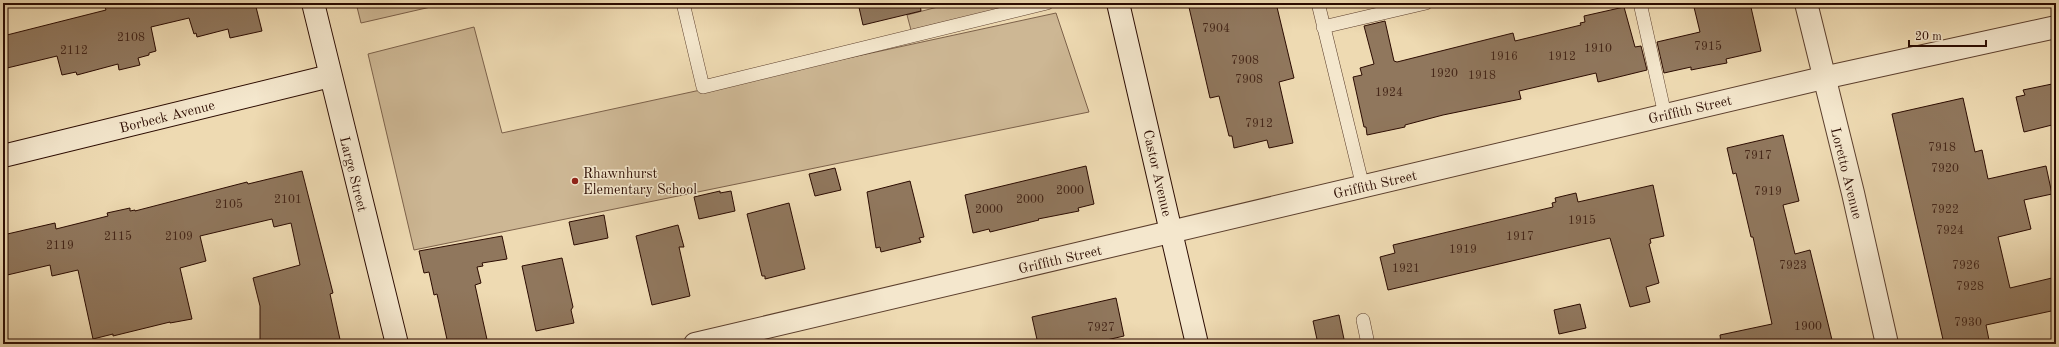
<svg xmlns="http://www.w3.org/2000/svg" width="2059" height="347" viewBox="0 0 2059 347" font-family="'Old Standard TT',serif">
<rect width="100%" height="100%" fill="#eedab2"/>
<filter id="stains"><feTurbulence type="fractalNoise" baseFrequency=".005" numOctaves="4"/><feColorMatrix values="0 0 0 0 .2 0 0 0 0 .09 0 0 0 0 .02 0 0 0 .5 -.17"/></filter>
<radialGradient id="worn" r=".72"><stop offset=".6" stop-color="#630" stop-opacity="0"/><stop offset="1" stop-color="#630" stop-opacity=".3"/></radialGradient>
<g fill="#cdb794" stroke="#7c614a">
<path d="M356,3H448L361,23Z"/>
<path d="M953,3H1024L911,30L907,15Z"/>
<path d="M1056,13L1089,112L414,250L368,54L474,27L502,133Z"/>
</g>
<g fill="#90775d" stroke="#2b0b01">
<path d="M108,3H255L262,31L230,38L228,29L197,37L196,33L194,34L189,18L151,27L156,51L149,53V55L138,58L140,65L119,70L118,64L77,75L76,72L62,75L57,56L3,69V36L106,10L105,7H109Z"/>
<path d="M858,3H920L921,11L863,25Z"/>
<path d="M1188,3H1276L1294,78L1279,82L1293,143L1269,148L1267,140L1234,148L1232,136H1229L1219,96L1210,98Z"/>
<path d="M1693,3H1750L1761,51L1726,59L1727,63L1716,65L1691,70V67L1664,73L1657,42L1700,32Z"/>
<path d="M1624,7L1635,47L1641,46L1647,70L1598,82L1596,73L1519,91L1521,99L1443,115L1405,125V127L1367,135L1366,127H1364L1353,77L1362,75L1360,68L1374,64L1364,26L1385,21L1394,61L1397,62L1513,33L1515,41L1581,25L1580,23L1585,22L1584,16Z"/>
<path d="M2052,84L2056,101V124L2024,132L2016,97L2025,95L2023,90Z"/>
<path d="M1963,98L1975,152L1982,150L1988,179L2046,166L2052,194L2024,200L2031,229L1998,237L2010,288L2056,277V310L1986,325L1989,340L1972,344H1944L1892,114Z"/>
<path d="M1783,135L1799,201L1783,205L1795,254L1810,250L1833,344H1721L1720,335L1772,324L1753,237H1751L1736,173L1733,174L1727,148Z"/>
<path d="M1086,166L1094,204L1078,208L1079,211L1038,219L1039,220L990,232L989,229L973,233L965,195Z"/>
<path d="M835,168L841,190L815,196L809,174Z"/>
<path d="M302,171L333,293L330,294L341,344H260V306L253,278L300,265L291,223L274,227L272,219L200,236L206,261L180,268L192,319L170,323V322L113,336V334L93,339L78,270L52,276L50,265L3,276V235L55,223L56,229L108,216L107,213L130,208V211L135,210V211L247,182L248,184Z"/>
<path d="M910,181L924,237L919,238L921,242L881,252L880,247L876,248L867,192Z"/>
<path d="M1653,185L1664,236L1650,239L1651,243L1649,244L1659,283L1646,287L1650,302L1630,307L1610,238L1388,290L1380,257L1395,253L1393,245L1553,207L1552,203L1556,202L1555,198L1576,193L1578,202Z"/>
<path d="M720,191V193L731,191L735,211L699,219L694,197Z"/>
<path d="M789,203L805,269L765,279V276H762L747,214Z"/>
<path d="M604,215L608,238L574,245L569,222Z"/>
<path d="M678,225L684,247H679L690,296L652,305L636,236Z"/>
<path d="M502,236L507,259L482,263L483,266L477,267L481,283L475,285L488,344H448L437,294L434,295L429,272L424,273L419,251Z"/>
<path d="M562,258L573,307L571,310L574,323L536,331L522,266Z"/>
<path d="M1116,298L1124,336L1089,344H1038L1032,317Z"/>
<path d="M1580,304L1586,328L1559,334L1554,310Z"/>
<path d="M1339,315L1345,344H1318L1313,321Z"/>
</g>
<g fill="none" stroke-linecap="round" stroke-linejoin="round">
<defs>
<g id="lane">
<path d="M683,3L703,87L1047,3"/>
<path d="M1318,3L1363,187"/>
<path d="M1640,3L1665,115"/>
<path d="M1323,27L1426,3"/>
<path d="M1363,320L1368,344"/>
</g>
<g id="street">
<path d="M1806,3L1853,193L1887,344"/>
<path d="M695,344L1823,78L2056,27"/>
</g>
<g id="secondary">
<path d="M313,3L397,344"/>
<path d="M1118,3L1197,344"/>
<path d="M3,156L330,76"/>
</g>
</defs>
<use href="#lane" stroke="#5c3f2d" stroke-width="14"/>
<use href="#street" stroke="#5c3f2d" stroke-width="24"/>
<use href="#secondary" stroke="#2b0b01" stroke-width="24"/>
<use href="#lane" stroke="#f4e7cd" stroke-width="13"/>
<use href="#street" stroke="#f4e7cd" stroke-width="22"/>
<use href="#secondary" stroke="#f4e7cd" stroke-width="22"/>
</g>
<circle fill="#8f2418" stroke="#f4e7cd" stroke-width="1.5" cx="575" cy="181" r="4"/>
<g text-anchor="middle" stroke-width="3" stroke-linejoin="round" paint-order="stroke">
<g font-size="12" fill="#442618">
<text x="1216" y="32">7904</text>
<text x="131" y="41">2108</text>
<text x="1708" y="50">7915</text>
<text x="1598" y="52">1910</text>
<text x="74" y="54">2112</text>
<text x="1504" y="60">1916</text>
<text x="1562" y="60">1912</text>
<text x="1245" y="64">7908</text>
<text x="1444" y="77">1920</text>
<text x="1482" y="79">1918</text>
<text x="1249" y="83">7908</text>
<text x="1389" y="96">1924</text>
<text x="1259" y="127">7912</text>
<text x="1942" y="151">7918</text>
<text x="1758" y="159">7917</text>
<text x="1945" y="172">7920</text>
<text x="1070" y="194">2000</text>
<text x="1768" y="195">7919</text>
<text x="288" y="203">2101</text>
<text x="1030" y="203">2000</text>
<text x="229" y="208">2105</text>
<text x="989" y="213">2000</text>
<text x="1945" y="213">7922</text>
<text x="1582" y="224">1915</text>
<text x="1950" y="234">7924</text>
<text x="118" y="240">2115</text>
<text x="179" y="240">2109</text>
<text x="1520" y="240">1917</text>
<text x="60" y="249">2119</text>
<text x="1463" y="253">1919</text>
<text x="1793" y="269">7923</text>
<text x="1966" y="269">7926</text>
<text x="1406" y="272">1921</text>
<text x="1970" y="290">7928</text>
<text x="1968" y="326">7930</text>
<text x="1808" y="330">1900</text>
<text x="1101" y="331">7927</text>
</g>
<g font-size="14" fill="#2b0b01" stroke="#f4e7cd">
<text transform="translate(1690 109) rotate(-13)" y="5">Griffith Street</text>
<text transform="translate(167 116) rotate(-14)" y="5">Borbeck Avenue</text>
<text transform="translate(1158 173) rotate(77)" y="5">Castor Avenue</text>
<text transform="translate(1847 173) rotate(76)" y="5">Loretto Avenue</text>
<text transform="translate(354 174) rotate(76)" y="5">Large Street</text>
<text transform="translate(1375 184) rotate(-13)" y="5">Griffith Street</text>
<text transform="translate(1060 259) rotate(-13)" y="5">Griffith Street</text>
</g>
<g font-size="14" fill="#2b0b01" stroke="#f4e7cd" text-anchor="start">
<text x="583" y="178">Rhawnhurst<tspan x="583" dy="16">Elementary School</tspan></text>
</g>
</g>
<rect width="2059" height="347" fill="none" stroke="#eedab2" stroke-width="16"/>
<rect x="4" y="4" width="2051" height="339" fill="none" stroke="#2b0b01" stroke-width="2"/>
<rect x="8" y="8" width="2043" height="331" fill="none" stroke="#2b0b01"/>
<path d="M1909 40v6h77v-6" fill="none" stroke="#2b0b01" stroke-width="2"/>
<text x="1915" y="40" font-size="12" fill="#2b0b01" stroke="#f4e7cd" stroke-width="3" paint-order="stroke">20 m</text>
<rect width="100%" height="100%" filter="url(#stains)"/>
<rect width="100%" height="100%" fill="url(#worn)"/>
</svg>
